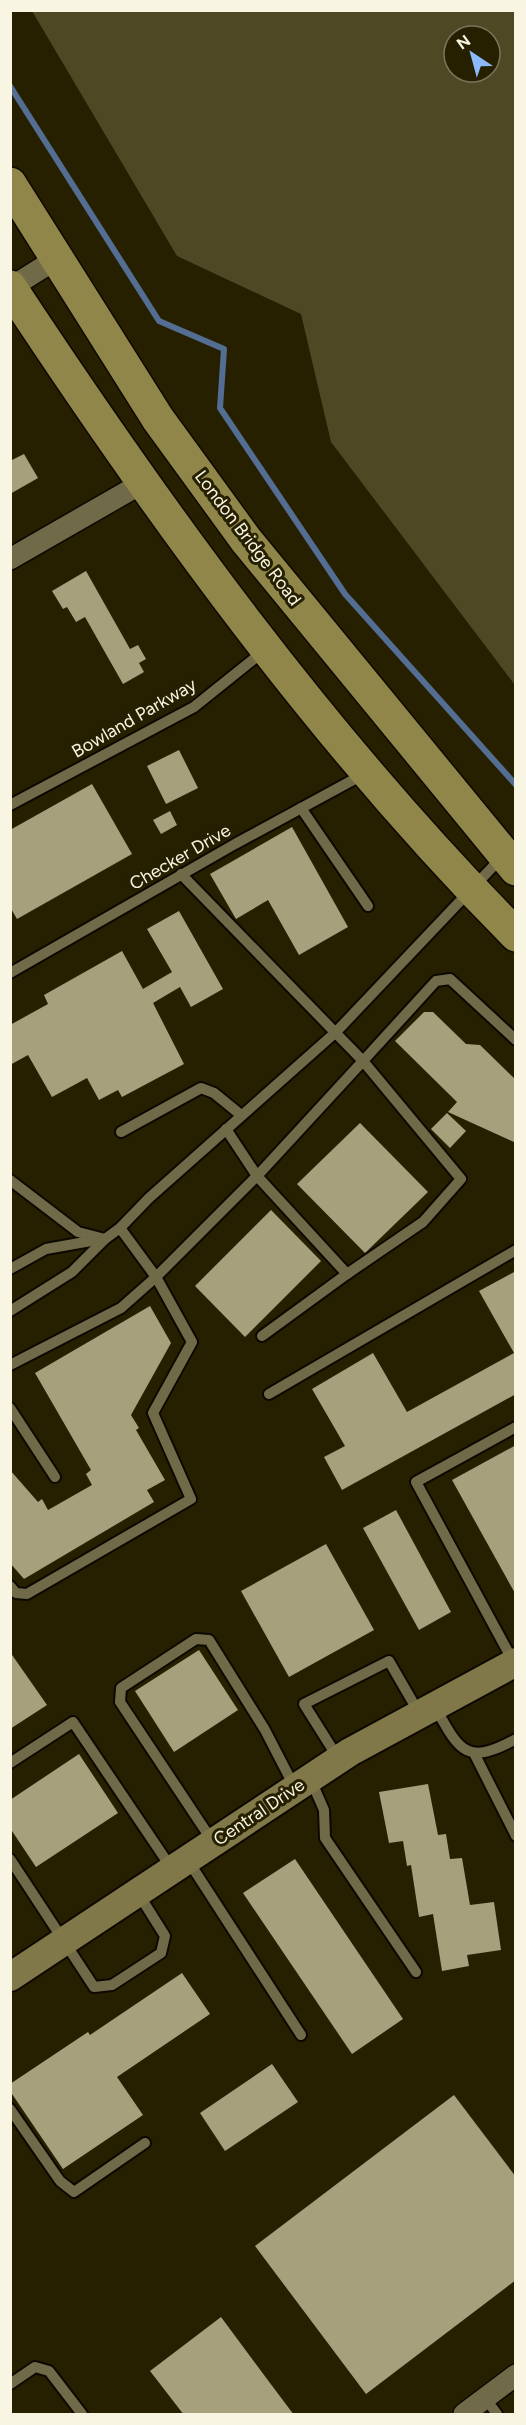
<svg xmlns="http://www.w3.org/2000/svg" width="526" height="2425" viewBox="0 0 526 2425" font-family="Figtree,sans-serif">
<rect width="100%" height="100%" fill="#262000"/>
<path fill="#4f4825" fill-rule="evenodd" d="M32,11H515V685L331,442L301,314L177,256ZM454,36H490V72H454Z"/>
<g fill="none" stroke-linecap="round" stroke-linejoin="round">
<path stroke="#546d92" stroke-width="6" d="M10,86L159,321L224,349L220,408L345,594L516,785"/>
</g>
<g fill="#a6a07d">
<path d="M24,454L38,478L10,494V461Z"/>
<path d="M86,571L130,649L138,645L146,659L139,663L144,672L123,684L85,617L76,622L67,607L63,609L52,591Z"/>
<path d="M179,750L198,788L166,804L147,766Z"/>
<path d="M92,784L132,854L17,919L10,907V830Z"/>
<path d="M170,811L177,825L161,834L153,820Z"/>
<path d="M292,827L348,927L299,955L268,900L236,919L210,874Z"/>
<path d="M179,911L223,989L191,1007L180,987L153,1003L184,1064L122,1097L118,1090L99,1100L87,1078L52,1097L28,1055L10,1065V1025L48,1004L44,995L122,951L143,989L172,972L147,929Z"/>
<path d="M424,1012H433L466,1044L480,1045L516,1080V1143L448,1112L457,1102L395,1041Z"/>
<path d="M447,1113L466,1131L450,1148L431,1129Z"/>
<path d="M360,1123L428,1192L365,1253L297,1184Z"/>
<path d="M271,1210L321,1261L245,1337L195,1286Z"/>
<path d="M516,1271V1394L342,1490L324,1457L345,1446L312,1389L373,1353L407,1412L514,1353L479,1291Z"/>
<path d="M150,1306L171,1343L131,1415L139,1428L136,1430L165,1480L147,1490L154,1502L24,1579L10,1563V1470L38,1502L42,1499L48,1510L92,1485L86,1474L91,1470L35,1373Z"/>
<path d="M516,1445V1595L452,1480Z"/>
<path d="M396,1510L451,1612L419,1630L363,1528Z"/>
<path d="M326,1544L374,1630L289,1677L241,1591Z"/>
<path d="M199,1650L238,1710L174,1752L135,1691Z"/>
<path d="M10,1652L47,1705L10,1729Z"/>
<path d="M79,1754L118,1813L36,1867L10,1828V1800Z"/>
<path d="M428,1784L438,1835L446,1834L450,1859L462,1858L470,1905L494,1902L501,1950L467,1955L469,1966L442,1971L433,1914L419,1917L411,1865L407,1866L403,1841L389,1843L379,1792Z"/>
<path d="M295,1859L403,2019L352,2054L243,1893Z"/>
<path d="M182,1973L210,2014L117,2077L143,2115L63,2169L10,2091V2084L88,2032L90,2035Z"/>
<path d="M272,2064L298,2102L225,2151L200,2113Z"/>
<path d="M454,2095L516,2177V2280L366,2394L255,2246Z"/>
<path d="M221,2317L264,2375L294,2415H184L150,2371Z"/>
</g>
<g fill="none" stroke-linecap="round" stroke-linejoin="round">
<defs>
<g id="lane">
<path d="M10,805L194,707L265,650"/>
<path d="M301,808L368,906"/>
<path d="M181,874L363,1061L257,1176L226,1129"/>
<path d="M10,973L235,844L364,774"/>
<path d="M121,1132L201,1088L214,1093L241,1115"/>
<path d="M10,1180L78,1232L105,1239"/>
<path d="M10,1269L46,1249L102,1239"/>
<path d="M347,1274L423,1222L461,1179L363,1061L436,981L450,979L516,1040"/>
<path d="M10,1311L72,1272L105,1239L120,1228L149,1198L336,1032L502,857"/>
<path d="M10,1365L121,1308L156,1277L120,1228"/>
<path d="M269,1394L516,1250"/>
<path d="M10,1408L55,1477"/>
<path d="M10,1586L16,1593L27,1594L191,1499L153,1413L192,1342L156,1277L257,1176L347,1274L262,1336"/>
<path d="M513,1661L416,1482L516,1427"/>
<path d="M435,1707C459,1750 466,1767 516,1739"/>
<path d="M474,1753L516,1836"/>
<path d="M338,1758L304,1704L389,1661L419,1713"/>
<path d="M10,1763L73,1722L172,1869"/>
<path d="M310,1778L324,1810L325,1838L416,1972"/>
<path d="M213,1842L120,1702L121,1688L196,1639L209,1640L265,1730L295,1788"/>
<path d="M10,1859L94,1987L112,1985L161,1953L165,1936L138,1893"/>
<path d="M189,1862L301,2035"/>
<path d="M10,2109L60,2181L74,2192L145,2143"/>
<path d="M10,2384L35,2367L49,2371L82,2414"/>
<path d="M485,2398L497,2414"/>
</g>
<g id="street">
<path d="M10,288L56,259"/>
<path d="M10,559L144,482"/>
<path d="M464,2414L516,2375"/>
</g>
<path id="secondary" d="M10,1977L350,1752L516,1662"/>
<g id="primary">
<path d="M10,184L158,419L246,540L516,869"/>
<path d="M10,287C161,516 323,740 516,935"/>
</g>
</defs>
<use href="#lane" stroke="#0e0900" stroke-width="14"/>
<use href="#street" stroke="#0e0900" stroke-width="24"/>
<use href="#secondary" stroke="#0e0900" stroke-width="32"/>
<use href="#primary" stroke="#0e0900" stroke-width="36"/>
<use href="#lane" stroke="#716a49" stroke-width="10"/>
<use href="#street" stroke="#716a49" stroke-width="21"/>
<use href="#secondary" stroke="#817849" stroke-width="28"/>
<use href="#primary" stroke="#918649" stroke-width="33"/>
</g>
<g text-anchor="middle" stroke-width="6" stroke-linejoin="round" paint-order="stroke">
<g font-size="18" fill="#f9f5e3" stroke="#262000">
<text transform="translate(248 538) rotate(53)" y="6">London Bridge Road</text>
<text transform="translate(134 718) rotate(-30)" y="6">Bowland Parkway</text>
<text transform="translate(180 857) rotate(-30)" y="6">Checker Drive</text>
<text transform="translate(259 1812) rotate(-34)" y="6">Central Drive</text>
</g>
</g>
<rect width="526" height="2425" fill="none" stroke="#f9f5e3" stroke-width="24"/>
<g transform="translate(472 54) rotate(324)"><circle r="28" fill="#262000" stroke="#7a755b" stroke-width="1.5"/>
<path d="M0-4.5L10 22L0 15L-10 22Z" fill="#8cb9fc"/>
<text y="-9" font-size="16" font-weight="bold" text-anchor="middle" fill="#f9f5e3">N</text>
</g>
</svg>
